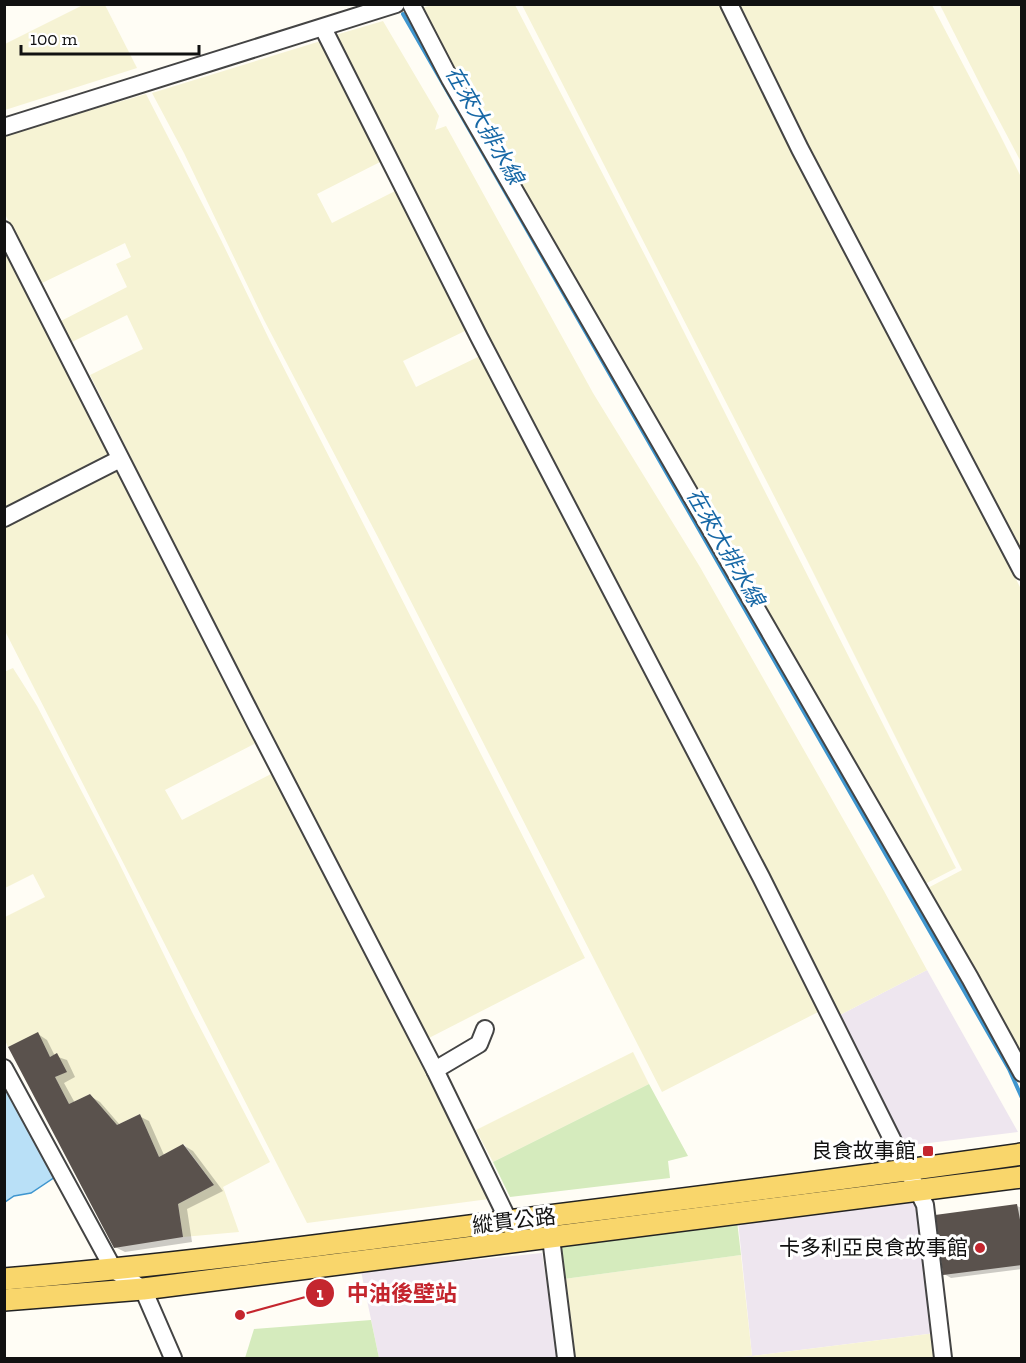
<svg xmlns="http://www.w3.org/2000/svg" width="1026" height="1363" viewBox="0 0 1026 1363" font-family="'Zilla Slab','Noto Sans TC',serif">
<rect width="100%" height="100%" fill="#fffdf5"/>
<g fill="#eee6ef">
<path d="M927,970L1018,1132L905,1146L836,1017Z"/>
<path d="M908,1199L918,1202L936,1333L753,1356L752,1358H730L752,1356L738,1221Z"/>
<path d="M542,1253L558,1358H379L361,1271Z"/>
</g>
<g fill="#f6f3d4">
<path d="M434,4L515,5L650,265L956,868L921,886L492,144L422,8Z"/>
<path d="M83,5H105L137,68L5,110V44Z"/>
<path d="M522,5H723L1021,589V1065L924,890L962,870L807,560Z"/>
<path d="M734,5H932L1000,135L1021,177V560Z"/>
<path d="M940,5H1021V162L985,94Z"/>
<path d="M383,21L439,116L435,130L446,126L593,393L700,567L884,891L927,970L836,1017L332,36Z"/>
<path d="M324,40L384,160L317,194L332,223L399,189L469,329L403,361L416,387L482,355L754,877L820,1011L662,1092L380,541L264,320L184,153L152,93Z"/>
<path d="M146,94L221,240L270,341L585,958L429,1038L310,815L90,375L143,349L127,315L72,342L61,321L127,287L116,264L131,257L125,243L40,284L5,214V135Z"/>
<path d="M4,246L108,447V454L5,507Z"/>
<path d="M113,467L121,469L258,742L165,790L182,820L273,773L407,1028L489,1199L307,1223L5,631V522Z"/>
<path d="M13,668L37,706L118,861L192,1012L270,1162L223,1187L239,1232L183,1237L178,1204L214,1185L184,1144L159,1157L140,1114L117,1125L90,1094L69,1104L55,1077L66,1072L57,1054L50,1057L38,1033L8,1047L5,1040V917L45,897L33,874L5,888L4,672Z"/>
<path d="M633,1052L649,1084L493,1162L476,1130Z"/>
<path d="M741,1255L752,1356L936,1333L939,1358H752V1356L730,1358H574L564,1279Z"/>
</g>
<g fill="#d5ebbd">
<path d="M649,1084L688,1156L668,1161L670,1178L510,1197L493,1162Z"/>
<path d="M737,1221L741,1255L564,1279L560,1243Z"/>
<path d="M371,1320L379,1358H245L254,1329Z"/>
</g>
<path fill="#b9e0f7" stroke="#3f96cf" stroke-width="1.5" d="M4,1070L58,1175L31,1193L14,1196L5,1202Z"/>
<g fill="#0003">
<path d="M38,1034L47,1040L55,1056L67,1060L75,1077L64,1083L75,1103L90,1096L100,1102L120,1125L139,1116L149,1121L164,1155L183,1145L193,1151L223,1191L187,1209L192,1242L125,1252L115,1247Z"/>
<path d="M1017,1206L1022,1208V1269L951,1278L944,1274Z"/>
</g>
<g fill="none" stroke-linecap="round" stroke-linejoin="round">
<path stroke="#3f96cf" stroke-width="4" d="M403,14L1009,1069L1022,1098"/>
</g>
<g fill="#5a524d">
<path d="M38,1032L50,1057L57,1053L67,1072L55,1077L69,1104L90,1094L117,1125L140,1114L159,1157L183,1144L214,1185L178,1204L183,1237L114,1248L8,1047Z"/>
<path d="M1017,1204L1022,1230V1265L943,1275L935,1215Z"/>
</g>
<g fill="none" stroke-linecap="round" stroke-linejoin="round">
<defs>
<g id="minor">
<path d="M411,4L450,79L970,978L1022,1073"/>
<path d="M729,4L800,149L1022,571"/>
<path d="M323,28L479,337L761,877L925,1205L943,1358"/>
<path d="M4,127L396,4"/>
<path d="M4,230L257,726L435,1070L513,1230"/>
<path d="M4,518L120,459"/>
<path d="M4,1068L114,1270L143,1289L173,1358"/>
<path d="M435,1070L479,1044L485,1029"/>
<path d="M551,1238L566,1358"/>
</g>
<g id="major">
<path d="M4,1279C176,1265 346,1242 516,1220C685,1199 853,1178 1022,1154"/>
<path d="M4,1300L143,1289L1022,1177"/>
</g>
</defs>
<use href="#minor" stroke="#444" stroke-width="20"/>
<use href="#major" stroke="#222" stroke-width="24"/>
<use href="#minor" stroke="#fff" stroke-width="16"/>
<use href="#major" stroke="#f9d66b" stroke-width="21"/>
</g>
<g fill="#c4262e" stroke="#fff" stroke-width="2">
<rect x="922" y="1145" width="12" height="12" rx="3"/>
<circle cx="980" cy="1248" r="6"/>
</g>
<g text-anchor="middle" stroke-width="6" stroke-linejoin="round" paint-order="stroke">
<g font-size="21" fill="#111" stroke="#fff" text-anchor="end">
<text x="916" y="1158">良食故事館</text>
<text x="968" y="1255">卡多利亞良食故事館</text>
</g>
<g font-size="21" fill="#111" stroke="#fff">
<text transform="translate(514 1221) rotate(-7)" y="7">縱貫公路</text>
</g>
<g font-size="22" font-style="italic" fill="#1768a6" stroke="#fff">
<text transform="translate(485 125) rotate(60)" y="8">在來大排水線</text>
<text transform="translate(726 547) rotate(60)" y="8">在來大排水線</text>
</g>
</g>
<path fill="none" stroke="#c4262e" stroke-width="2" d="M240 1315L320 1293"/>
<g fill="#c4262e" stroke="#fff" stroke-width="2">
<circle cx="240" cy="1315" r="6"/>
<circle cx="320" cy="1293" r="15"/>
</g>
<g font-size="18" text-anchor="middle" font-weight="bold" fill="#fff">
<text x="320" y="1300">1</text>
</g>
<g font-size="22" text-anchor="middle" font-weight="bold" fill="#c4262e" stroke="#fff" stroke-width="6" stroke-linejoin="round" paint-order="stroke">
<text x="402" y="1301">中油後壁站</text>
</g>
<rect width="1026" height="1363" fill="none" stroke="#111111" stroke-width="12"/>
<path d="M21 45v9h178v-9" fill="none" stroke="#111111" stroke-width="3"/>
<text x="30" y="45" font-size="18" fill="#111111" stroke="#ffffff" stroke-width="4.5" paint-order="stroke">100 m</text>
</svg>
